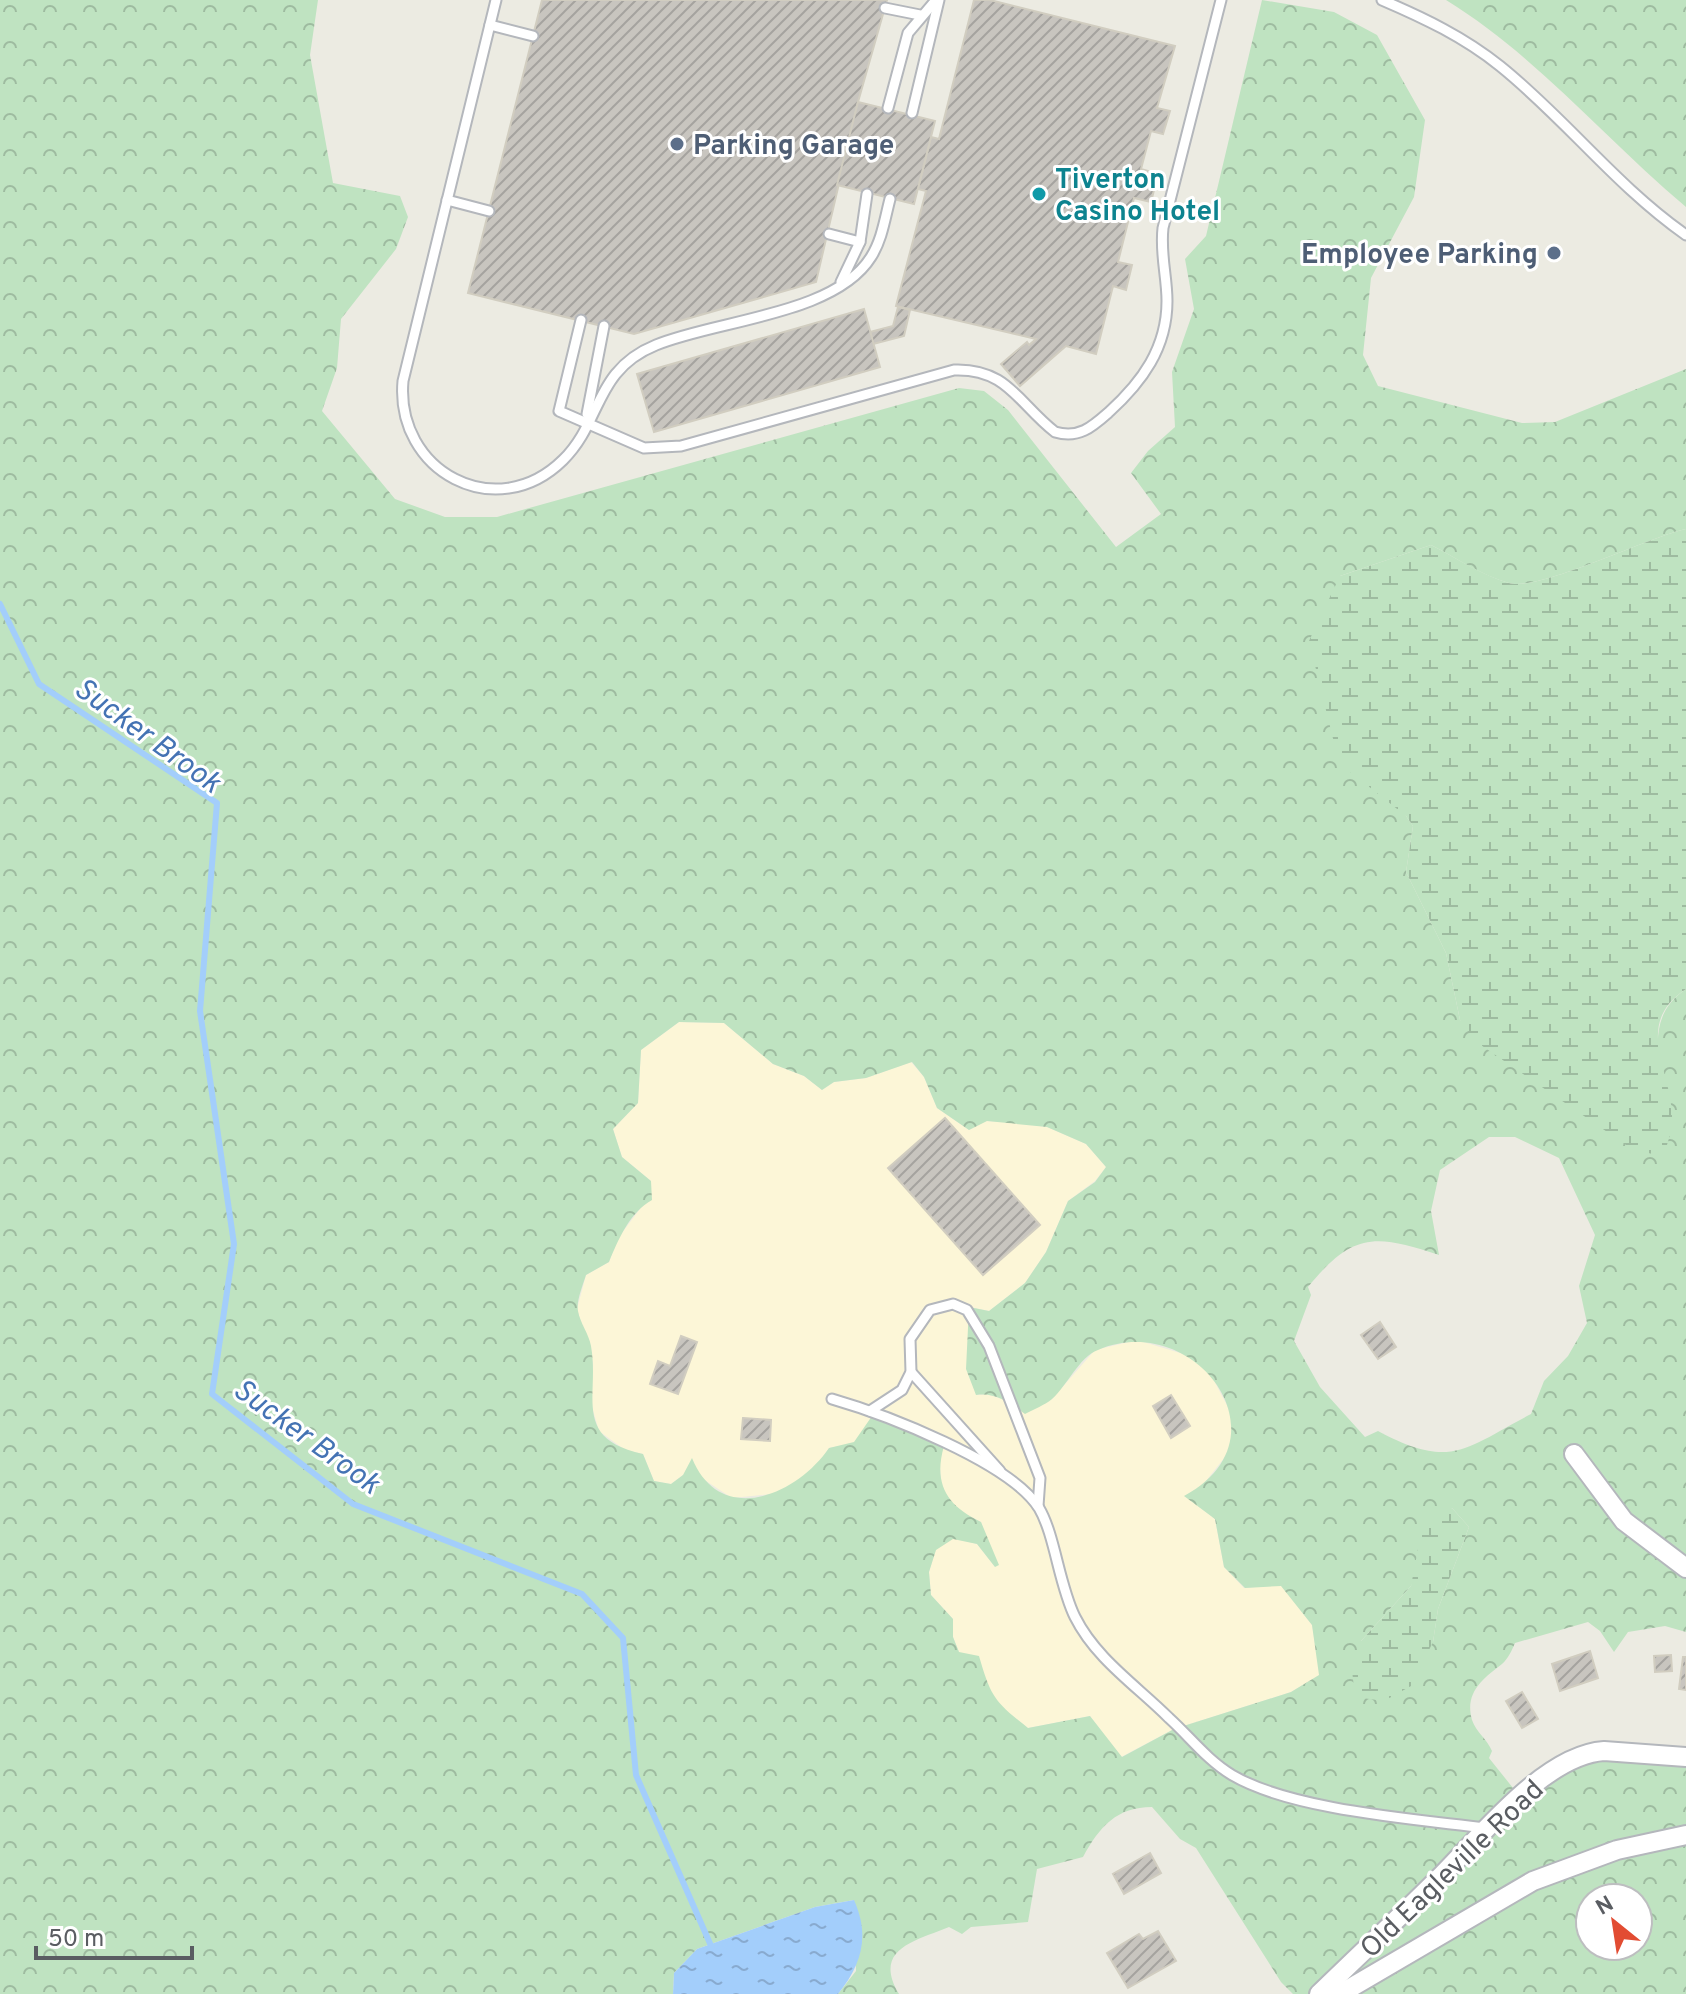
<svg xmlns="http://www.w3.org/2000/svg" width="1686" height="1994" viewBox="0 0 1686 1994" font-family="Overpass,sans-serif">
<defs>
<pattern id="forest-crowns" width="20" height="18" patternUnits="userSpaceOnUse" patternTransform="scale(2)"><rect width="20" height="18" fill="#bfe3c1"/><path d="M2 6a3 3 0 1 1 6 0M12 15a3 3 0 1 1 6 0" fill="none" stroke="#9ebba0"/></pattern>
<pattern id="wetland-marsh" width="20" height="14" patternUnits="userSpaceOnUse" patternTransform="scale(2)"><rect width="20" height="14" fill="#bfe3c1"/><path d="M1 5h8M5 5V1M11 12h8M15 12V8" fill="none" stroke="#9ebba0"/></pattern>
<pattern id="water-ripples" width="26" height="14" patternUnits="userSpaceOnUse" patternTransform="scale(2)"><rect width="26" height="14" fill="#a3cefb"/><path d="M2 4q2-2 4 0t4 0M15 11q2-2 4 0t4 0" fill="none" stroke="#88aacf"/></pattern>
<pattern id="building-hatch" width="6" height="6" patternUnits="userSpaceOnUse" patternTransform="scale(2)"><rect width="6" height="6" fill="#c8c5bf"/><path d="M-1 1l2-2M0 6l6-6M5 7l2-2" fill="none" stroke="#a5a39f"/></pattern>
</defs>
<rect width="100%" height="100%" fill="#ecebe2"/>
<path fill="#fcf6d7" d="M679,1022L724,1023L773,1064L804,1076L822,1090L834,1082L866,1078L911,1062L924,1077L937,1108L969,1130L986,1121L1019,1123L1047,1127L1086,1144L1106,1167L1095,1181L1068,1201L1046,1252L1025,1283L989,1311L969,1307L976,1395L987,1394L1005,1400H1051L1095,1350L1137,1340L1190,1356L1210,1373L1231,1413L1232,1448L1202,1486L1185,1496L1215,1519L1224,1567L1244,1588L1281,1585L1312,1625L1320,1675L1291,1692L1174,1729L1121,1757L1090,1716L1028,1728L998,1705L959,1652L953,1637V1619L931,1595L929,1572L936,1549L953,1538L977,1544L995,1567L981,1522L963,1513L942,1493L938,1444L922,1431L829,1448L814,1470L781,1493L732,1498L700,1477L683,1475L671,1484L654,1481L643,1454L625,1450L599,1431L590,1400L593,1363L577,1309L586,1275L609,1262L618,1238L643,1205L651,1181L622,1157L613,1129L638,1103L641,1050Z"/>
<g fill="url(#forest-crowns)" fill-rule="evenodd">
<path d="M0,0H318L310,55L333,183L400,196L408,217L396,249L341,319L337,368L322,411L395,499L445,517H497L959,388L984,391L1008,410L1116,547L1161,514L1131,473L1148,451L1175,427L1172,372L1194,309L1185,259L1206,236L1262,0L1334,12L1377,35L1425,120L1414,197L1371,278L1363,355L1378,386L1522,423L1555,422L1686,369V529C1648,537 1538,592 1509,583C1482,576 1455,557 1431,545L1340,576L1406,816L1413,826L1406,872L1446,953L1460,1020L1672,1120C1663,1074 1639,1020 1686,989V1632L1665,1626L1628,1632L1614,1652L1600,1631L1588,1622L1515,1643C1512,1650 1508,1659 1502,1664C1484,1678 1464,1692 1472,1720C1476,1732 1487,1739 1492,1751L1489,1758L1517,1793L1595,1748L1686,1755V1994H1293L1281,1982L1196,1848L1180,1839L1152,1807C1117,1807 1100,1826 1083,1857L1037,1869L1028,1922L971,1927L962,1934L949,1927C915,1941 872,1949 899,1994H838L856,1971L854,1900L815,1907L697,1949L674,1973L673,1994H0ZM679,1022L724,1023L773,1064L804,1076L822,1090L834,1082L866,1078L912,1062L924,1077L937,1108L969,1130L987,1121L1047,1127L1086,1144L1106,1167L1095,1182L1068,1201L1046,1252L1025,1283L989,1311L969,1307L966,1369L976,1395C996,1392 1009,1403 1025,1414C1034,1409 1045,1405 1052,1399C1067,1386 1079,1357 1098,1350C1194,1309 1292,1438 1184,1496L1215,1519L1224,1567L1245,1588L1281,1586L1312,1625L1319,1675L1291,1692L1174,1729L1122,1757L1090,1716L1028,1728C994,1701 991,1697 979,1656L959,1652L953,1637V1619L931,1595L929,1572L936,1550L953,1539L977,1544L995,1567L999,1565L981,1522C947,1506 933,1484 944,1446L923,1431L872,1416L854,1442L829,1448C796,1496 720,1527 692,1458L683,1475L671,1484L654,1481L643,1454C571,1438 600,1396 591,1346C589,1334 580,1323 578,1311C576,1301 583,1285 586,1275L609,1262C618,1240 630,1212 652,1200L651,1181L622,1157L613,1129L638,1103L641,1050ZM1489,1137H1515L1559,1158L1595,1235L1579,1286L1587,1323L1568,1356L1544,1381L1531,1414C1464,1449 1451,1470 1378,1431L1365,1437L1320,1387L1294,1341L1311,1295L1308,1287C1353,1232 1375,1234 1439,1255L1431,1211L1440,1170ZM1452,1508L1469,1527L1438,1609L1433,1642L1361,1641L1411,1586ZM1590,1898H1638V1946H1590Z"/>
<path d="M1446,0H1686V207C1605,139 1537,56 1446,0Z"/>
</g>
<g fill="url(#wetland-marsh)">
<path d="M1686,529V989C1631,1025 1674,1072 1672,1121C1672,1129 1669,1138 1667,1145L1652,1154L1629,1147L1475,1041L1460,1020L1446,953L1406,872L1413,826L1406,816L1339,763L1309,641L1340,576L1431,545C1455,557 1483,576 1509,583C1538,592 1648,537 1686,529Z"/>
<path d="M1452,1508L1469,1527L1438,1609L1433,1642L1411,1686L1384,1701L1355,1697L1352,1670L1361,1641L1411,1586L1422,1528Z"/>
</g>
<path fill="url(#water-ripples)" d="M854,1900C870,1936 862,1964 838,1994H673L674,1973L697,1949L815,1907Z"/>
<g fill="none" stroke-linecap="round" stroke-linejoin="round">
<path stroke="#a3cefb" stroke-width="6" d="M0,604L39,684L217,803L200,1011L234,1244L212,1394L353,1504L582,1594L623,1638L636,1775L712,1948"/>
</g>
<g fill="url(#building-hatch)" stroke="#d1cdc0" stroke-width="2">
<path d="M542,0H887L858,102L816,282L634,334L468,293Z"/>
<path d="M974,0H990L1175,46L1157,108L1170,111L1163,134L1151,131L1141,169L1158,174L1151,202L1134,198L1118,262L1132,265L1126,290L1113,286L1096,354L1066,346L1020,386L1001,364L1027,342L1029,345L1036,339L896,306L926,191L918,189L931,137L939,139Z"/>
<path d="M858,102L935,121L914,204L837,185Z"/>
<path d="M898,307L910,310L904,336L873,344L870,332L893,326Z"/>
<path d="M864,309L880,367L654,432L637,374Z"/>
<path d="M945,1118L1040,1225L983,1275L888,1168Z"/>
<path d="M1380,1322L1396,1347L1378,1359L1361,1335Z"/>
<path d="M681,1336L697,1342L678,1394L650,1384L658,1361L670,1366Z"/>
<path d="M1171,1395L1190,1426L1171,1438L1153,1406Z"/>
<path d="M743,1418L771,1420L770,1441L741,1439Z"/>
<path d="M1590,1651L1598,1678L1560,1691L1552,1664Z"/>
<path d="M1671,1655L1672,1671L1655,1672L1654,1656Z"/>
<path d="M1683,1657H1686V1690L1679,1689Z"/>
<path d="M1522,1692L1538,1719L1522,1728L1506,1701Z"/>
<path d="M1150,1853L1161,1873L1124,1894L1113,1874Z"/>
<path d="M1158,1931L1176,1961L1128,1988L1107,1953L1139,1934L1143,1939Z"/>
</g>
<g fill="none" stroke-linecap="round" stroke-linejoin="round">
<defs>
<g id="lane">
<path d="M496,0L403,381C395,471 496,526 563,460C602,422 594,370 656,345C716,320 835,315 871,257C882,240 885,218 890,199"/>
<path d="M1382,0C1424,18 1464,37 1500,66C1566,119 1615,185 1686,235"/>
<path d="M885,8L920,15"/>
<path d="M490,25L533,36"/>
<path d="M888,108L908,33L936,0"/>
<path d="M912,113L939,0"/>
<path d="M447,200L489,211"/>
<path d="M829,234L860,242"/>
<path d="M841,282L860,242L867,194"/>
<path d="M581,320L559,411L644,448L681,446L954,370C1007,368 1018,403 1055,432C1079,439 1092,427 1109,412C1142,382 1167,348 1167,301C1167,276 1160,254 1163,228L1221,0"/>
<path d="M587,414L604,326"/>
<path d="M911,1372L1000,1471"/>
<path d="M832,1399C884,1414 1010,1462 1039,1508C1055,1535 1059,1585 1075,1617C1096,1659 1137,1686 1169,1718C1190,1737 1207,1760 1232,1775C1291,1810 1415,1819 1485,1828"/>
<path d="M870,1411L902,1390L911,1372L910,1339L930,1310L953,1304L967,1310L989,1346L1040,1478L1038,1506"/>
</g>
<g id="street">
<path d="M1574,1454L1624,1521L1686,1568"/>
<path d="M1319,1994C1360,1954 1402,1915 1442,1875C1482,1835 1545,1755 1604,1751L1686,1757"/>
<path d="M1340,1994L1533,1881L1617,1850L1686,1835"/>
</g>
</defs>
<use href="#lane" stroke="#b4b7bc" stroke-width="13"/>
<use href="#street" stroke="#b4b7bc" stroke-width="22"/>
<path stroke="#98c4a8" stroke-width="4" stroke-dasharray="8 4" stroke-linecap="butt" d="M829,139L847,143"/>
<use href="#lane" stroke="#fff" stroke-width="9"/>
<use href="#street" stroke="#fff" stroke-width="18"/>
</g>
<g fill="#5c6f8a" stroke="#fff" stroke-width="3">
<circle cx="677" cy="144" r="8"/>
<circle cx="1554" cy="253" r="8"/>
</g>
<circle fill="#0f9aa8" stroke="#fff" stroke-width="3" cx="1039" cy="194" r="8"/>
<g text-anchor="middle" stroke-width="6" stroke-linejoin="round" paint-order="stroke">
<g font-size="28" font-weight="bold" fill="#4e5e75" stroke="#fff" text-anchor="start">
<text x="693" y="154">Parking Garage</text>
<text x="1538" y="263" text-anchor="end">Employee Parking</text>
</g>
<g font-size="28" font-weight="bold" fill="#0d838f" stroke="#fff" text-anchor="start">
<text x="1055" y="188">Tiverton<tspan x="1055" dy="32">Casino Hotel</tspan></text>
</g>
<g font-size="28" fill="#5a5d62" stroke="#fff">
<text transform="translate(1451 1868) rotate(-44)" y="10">Old Eagleville Road</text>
</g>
<g font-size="30" font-style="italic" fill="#4473b4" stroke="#fff">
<text transform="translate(148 735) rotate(36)" y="10">Sucker Brook</text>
<text transform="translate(307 1436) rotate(36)" y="10">Sucker Brook</text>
</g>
</g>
<g transform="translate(1614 1922) rotate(330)"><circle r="38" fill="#ffffff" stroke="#bdbec0" stroke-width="2"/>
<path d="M0-6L14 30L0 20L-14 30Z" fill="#e24c32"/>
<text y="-12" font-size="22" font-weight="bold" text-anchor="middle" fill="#5a5d62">N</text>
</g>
<path d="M36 1946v12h156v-12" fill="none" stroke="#5a5d62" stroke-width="4"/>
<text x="48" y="1946" font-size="24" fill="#5a5d62" stroke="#ffffff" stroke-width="6" paint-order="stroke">50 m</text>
</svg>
